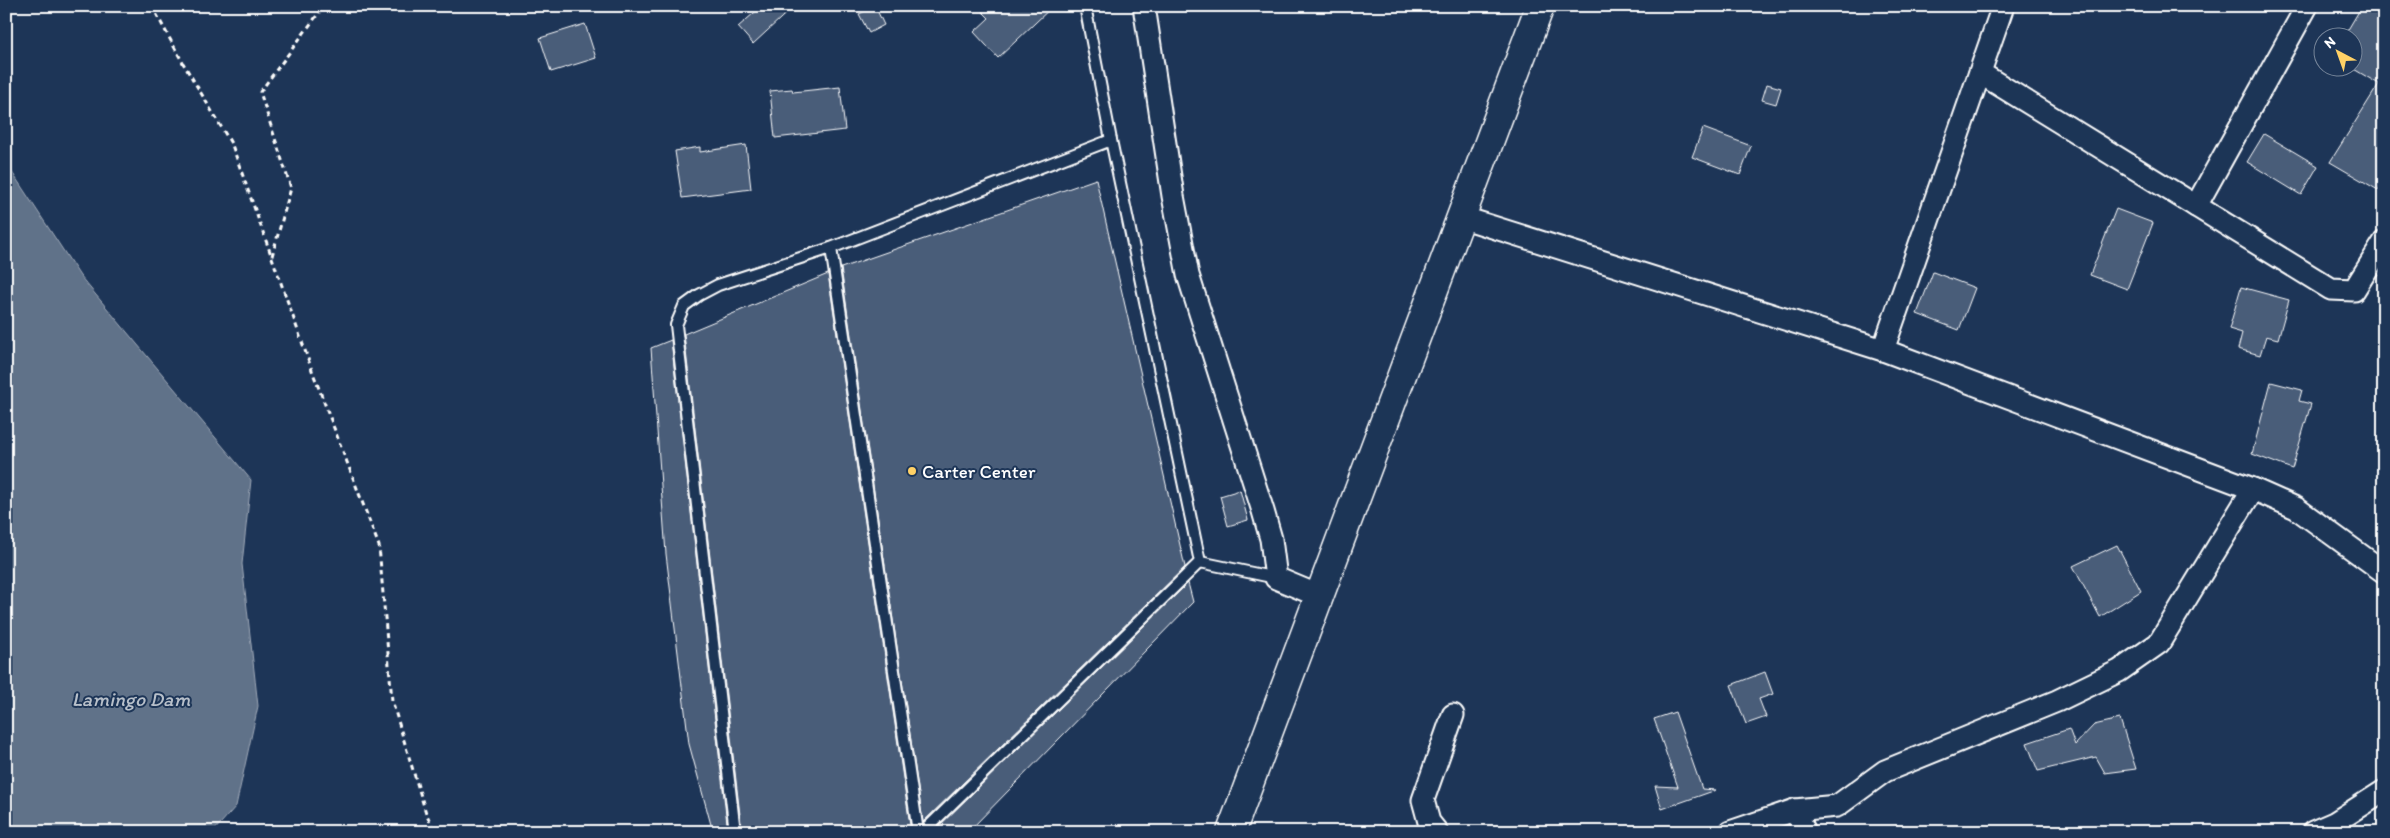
<svg xmlns="http://www.w3.org/2000/svg" width="2390" height="838" viewBox="0 0 2390 838" font-family="Itim,sans-serif">
<rect width="100%" height="100%" fill="#1d3557"/>
<filter id="ink" filterUnits="userSpaceOnUse"><feTurbulence type="fractalNoise" baseFrequency=".02" numOctaves="2"/><feDisplacementMap in="SourceGraphic" scale="10" xChannelSelector="R" yChannelSelector="G"/><feConvolveMatrix kernelMatrix="1 2 1 2 8 2 1 2 1" color-interpolation-filters="sRGB"/></filter>
<g filter="url(#ink)">
<path fill="#617289" stroke="#a0aab8" d="M6,163L80,276L251,480L242,564L258,706L236,806L213,832H6Z"/>
<g fill="#4a5d79" stroke="#fff">
<path d="M762,6H794L753,44L738,27Z"/>
<path d="M875,6L884,25L869,33L859,14Z"/>
<path d="M977,6H1053L998,58L974,32L989,18Z"/>
<path d="M2362,6H2384V180L2378,190L2330,162L2379,84L2352,68V38H2343Z"/>
<path d="M585,24L596,58L551,72L540,38Z"/>
<path d="M1767,84L1781,88L1776,104L1762,100Z"/>
<path d="M840,87L845,130L775,138L770,91L792,89L793,92Z"/>
<path d="M1703,128L1751,146L1740,175L1692,157Z"/>
<path d="M2264,134L2318,166L2301,195L2247,162Z"/>
<path d="M746,145L751,189L682,198L675,151L700,147V152Z"/>
<path d="M1096,179L1185,567L923,822L841,268Z"/>
<path d="M2116,209L2153,223L2127,289L2090,275Z"/>
<path d="M1933,272L1975,288L1959,330L1917,314Z"/>
<path d="M828,274L911,832H742L684,334Z"/>
<path d="M2241,287L2289,300L2278,339L2266,336L2260,355L2238,349L2242,333L2229,329Z"/>
<path d="M671,340L728,832H713L689,744L666,554L651,348Z"/>
<path d="M2271,382L2302,390L2299,401L2311,404L2292,469L2252,454Z"/>
<path d="M1240,490L1248,520L1228,526L1220,496Z"/>
<path d="M2117,545L2141,591L2100,617L2073,566Z"/>
<path d="M1188,583L1193,602L968,832H933Z"/>
<path d="M1765,672L1773,694L1759,699L1766,717L1746,724L1731,685Z"/>
<path d="M1675,712L1702,789L1716,790L1662,809L1655,786L1678,787L1654,719Z"/>
<path d="M2120,719L2136,769L2105,773L2096,757L2038,771L2027,743L2069,729L2075,745L2094,725Z"/>
</g>
<g fill="none" stroke-linecap="round" stroke-linejoin="round">
<defs>
<g id="service">
<path d="M1085,6L1111,140L1200,562"/>
<path d="M831,248L918,832"/>
<path d="M735,832L676,325L684,306L699,295L718,285L831,248L1111,140"/>
<path d="M923,832L1200,562L1276,578"/>
</g>
<g id="minor">
<path d="M1144,6L1173,196L1188,275L1263,511L1271,539L1276,578L1319,596"/>
<path d="M1980,73L2331,289L2354,290L2384,242"/>
<path d="M2196,206L2307,6"/>
<path d="M1461,217L1883,350L2253,489L2296,508L2384,572"/>
<path d="M1883,350L2003,6"/>
<path d="M1795,810L1805,832"/>
<path d="M1437,832L1429,822L1423,800L1453,715"/>
<path d="M1730,832L1795,810L1837,806L1885,771L2057,701L2119,671L2159,643L2253,489"/>
<path d="M2313,832L2334,823L2384,791"/>
</g>
<path id="secondary" d="M1231,832L1540,6"/>
</defs>
<use href="#service" stroke="#fff" stroke-width="14"/>
<use href="#minor" stroke="#fff" stroke-width="25"/>
<use href="#secondary" stroke="#fff" stroke-width="31"/>
<g stroke="#fff" stroke-width="3" stroke-dasharray="5 4" stroke-linecap="butt">
<path d="M152,6L183,63L232,145L313,373L379,546L392,701L426,813L435,832"/>
<path d="M272,256L291,188L260,92L324,6"/>
</g>
<use href="#service" stroke="#1d3557" stroke-width="10"/>
<use href="#minor" stroke="#1d3557" stroke-width="21"/>
<use href="#secondary" stroke="#1d3557" stroke-width="28"/>
</g>
</g>
<circle fill="#ffd166" stroke="#1d3557" stroke-width="2" cx="912" cy="471" r="5"/>
<g text-anchor="middle" stroke-width="4" stroke-linejoin="round" paint-order="stroke">
<g font-size="19" fill="#fff" stroke="#1d3557" text-anchor="start">
<text x="922" y="478">Carter Center</text>
</g>
<g font-size="20" font-style="italic" fill="#b8c0ca" stroke="#1d3557">
<text x="131" y="706">Lamingo Dam</text>
</g>
</g>
<rect width="2390" height="838" fill="none" stroke="#1d3557" stroke-width="25"/>
<rect x="12" y="12" width="2365" height="813" fill="none" stroke="#fff" stroke-width="2" filter="url(#ink)"/>
<g transform="translate(2338 52) rotate(319)"><circle r="24" fill="#1d3557" stroke="#77869a"/>
<path d="M0-4L9 19L0 12L-9 19Z" fill="#ffd166"/>
<text y="-8" font-size="14" font-weight="bold" text-anchor="middle" fill="#ffffff">N</text>
</g>
</svg>
